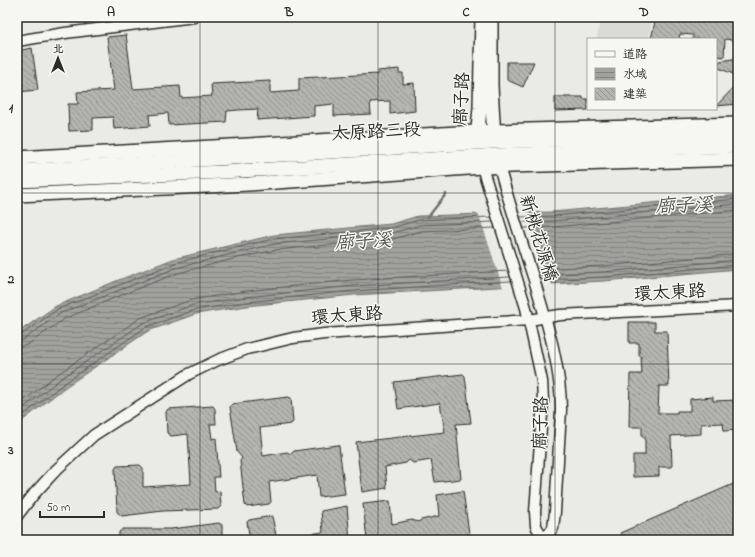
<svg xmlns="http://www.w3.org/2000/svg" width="755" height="557" viewBox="0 0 755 557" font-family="'Indie Flower','LXGW WenKai TC',sans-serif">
<defs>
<pattern id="water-rules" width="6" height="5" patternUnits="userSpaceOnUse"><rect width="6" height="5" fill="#a1a19e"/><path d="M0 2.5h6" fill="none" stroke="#838381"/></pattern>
<pattern id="building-back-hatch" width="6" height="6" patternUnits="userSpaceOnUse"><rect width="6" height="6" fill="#b4b4b1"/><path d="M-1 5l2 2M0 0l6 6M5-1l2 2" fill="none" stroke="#939390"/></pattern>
</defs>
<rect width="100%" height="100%" fill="#eaeae6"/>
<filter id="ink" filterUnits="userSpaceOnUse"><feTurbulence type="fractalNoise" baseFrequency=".025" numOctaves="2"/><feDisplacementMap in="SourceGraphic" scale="8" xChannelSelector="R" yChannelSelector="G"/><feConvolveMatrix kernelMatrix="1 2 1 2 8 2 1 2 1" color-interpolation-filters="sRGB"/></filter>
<g filter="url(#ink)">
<path fill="#dadad6" d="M600,17H652L649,39H597Z"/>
<path fill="url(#water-rules)" stroke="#727270" d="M738,195V269L604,281L354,295L247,306L196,314L148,331L64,388L17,425V333L56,306L116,281L173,259L274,235L391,224L418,216L552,212Z"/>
<path fill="#eaeae6" d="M527,211L552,285L503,288L478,212Z"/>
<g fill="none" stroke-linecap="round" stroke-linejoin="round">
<g stroke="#5a5a59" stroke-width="1">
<path d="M520,217L553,216L738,199"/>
<path d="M522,222L553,221L738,204"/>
<path d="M524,228L553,227L738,210"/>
<path d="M537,269L603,266L738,254"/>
<path d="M539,275L603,272L738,260"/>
<path d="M540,280L604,277L738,265"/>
<path d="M17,336L21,335L58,309L175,263L230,249L274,239L391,228L419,220L491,217"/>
<path d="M17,341L23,340L61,313L176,268L232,254L275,244L392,233L420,225L493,222"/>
<path d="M17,347L27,345L64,319L121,295L178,273L233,259L276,250L393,239L421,231L495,228"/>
<path d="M17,406L55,376L140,318L191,300L246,291L352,280L508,271"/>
<path d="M17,413L59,380L143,323L193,305L246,297L353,286L510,277"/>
<path d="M17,420L62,385L146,327L195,310L247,302L353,291L511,281"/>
</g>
<path stroke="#727270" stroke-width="2.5" d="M428,217L446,194"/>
</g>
<g fill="url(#building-back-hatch)" stroke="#2b2b2b">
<path d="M656,17L673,19V17H738V41L725,39L724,57L716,56V39H693V35L680,34L679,39H651Z"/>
<path d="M126,35L133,89L180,86L181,98L212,96L211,84L270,81V93L299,91V78L378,74V71L399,69V73H403V84L414,83L415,111L390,114V101L370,102L371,114L334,116V104L314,106V116L257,120L258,109L238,110L227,111L226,122L169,125L168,113L149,115L150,126L114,129L113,117L93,118V130L69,131L68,104H78L77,92L114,90L107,37Z"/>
<path d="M32,48L38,90L17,92V51Z"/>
<path d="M738,58V76L716,67L720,61Z"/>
<path d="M507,62H534L523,87L507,80Z"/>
<path d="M738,83V104L716,106Z"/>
<path d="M555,97H583V99H588V110L555,111Z"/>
<path d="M629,322H655V331H667L669,386H659L658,413H677V411H690V399L713,397V401L738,400V430L724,431L723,423L701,424V434L671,436L672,467H659V476L633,477V455H645V437H642V427H629L630,374H642L641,356H639V343H629Z"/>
<path d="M463,374L465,376L471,423L456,424L461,479L435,482L431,460L413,463L409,460L406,463L385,467L387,488L362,492L356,442L445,432L440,403L398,409L394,382Z"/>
<path d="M288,397L291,398L293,422L291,424L260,428L263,456L287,452L291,454L294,451L337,445L339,446L345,494L319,497L317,475L269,482L271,502L269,504L247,507L245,505L240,461L242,458L237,452L230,407L232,404Z"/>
<path d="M213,406L215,409L216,424H210L212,439L216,438L219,477H214L215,492L220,491L221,506L218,509L163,511L122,516L117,512L115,469L117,466L140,465L143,468V487L191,484L188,434L171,436L167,433L166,412L168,409Z"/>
<path d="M738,482V540H623L620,533Z"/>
<path d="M463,491L470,540H367L363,504L390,501L392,524L412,520L418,522L421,520L439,516L437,495Z"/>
<path d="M347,506L350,540H297L296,536L323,532L321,511Z"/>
<path d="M272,516L277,540H250L247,522L249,520Z"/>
<path d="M219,523L222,525V540H119V532L123,529H171Z"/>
</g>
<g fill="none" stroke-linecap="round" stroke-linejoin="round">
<defs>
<g id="minor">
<path d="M17,41L65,33L194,17"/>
<path d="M499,166C510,206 523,246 536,286C548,326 561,368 561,410L555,512L553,528L544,540"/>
<path d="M482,167L526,308L542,381L543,400L535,512L536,526L544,540"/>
<path d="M17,516L34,494L56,470L94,435L189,374L218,360L247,349L293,338L324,334L529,320L560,315L738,306"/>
</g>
<g id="major">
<path d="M491,17V86L494,139"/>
<path d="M477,140L480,108L482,17"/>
<path d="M17,158L494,131L738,124"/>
<path d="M17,171L494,142L738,135"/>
<path d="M17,181L223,172L496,155L738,146"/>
<path d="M17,195L249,184L482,167L738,159"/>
</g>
</defs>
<use href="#minor" stroke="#2b2b2b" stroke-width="13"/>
<use href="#major" stroke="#2b2b2b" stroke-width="16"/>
<use href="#minor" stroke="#f6f6f2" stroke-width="10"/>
<use href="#major" stroke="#f6f6f2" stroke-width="13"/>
</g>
</g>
<path fill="none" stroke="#2b2b2b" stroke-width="1" stroke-opacity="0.55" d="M200,17V540M378,17V540M555,17V540M17,193H738M17,364H738"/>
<g text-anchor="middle" stroke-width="3" stroke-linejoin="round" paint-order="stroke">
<g font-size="18" fill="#2b2b2b" stroke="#f6f6f2">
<text transform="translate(461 99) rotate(-87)" y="6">廍子路</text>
<text transform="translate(376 131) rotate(-3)" y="6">太原路三段</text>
<text transform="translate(539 238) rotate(73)" y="6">新桃花源橋</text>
<text transform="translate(670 292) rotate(-3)" y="6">環太東路</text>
<text transform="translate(347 315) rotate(-4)" y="6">環太東路</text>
<text transform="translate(540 423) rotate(-88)" y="6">廍子路</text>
</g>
<g font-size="19" font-style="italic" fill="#545453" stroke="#f6f6f2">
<text transform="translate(684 204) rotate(-2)" y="7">廍子溪</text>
<text transform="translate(363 240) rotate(-3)" y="7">廍子溪</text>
</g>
</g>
<rect width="755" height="557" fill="none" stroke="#f6f6f2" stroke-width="44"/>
<rect x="587" y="38" width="130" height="72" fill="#f6f6f2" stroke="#a5a5a2"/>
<rect x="595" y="51" width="20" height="6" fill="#f6f6f2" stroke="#a5a5a2"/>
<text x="623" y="58" font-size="12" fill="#2b2b2b">道路</text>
<rect x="595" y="68" width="20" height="12" fill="url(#water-rules)" stroke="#a5a5a2"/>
<text x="623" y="78" font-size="12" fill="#2b2b2b">水域</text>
<rect x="595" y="88" width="20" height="12" fill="url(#building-back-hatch)" stroke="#a5a5a2"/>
<text x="623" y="98" font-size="12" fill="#2b2b2b">建築</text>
<g transform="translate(58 58)" stroke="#f6f6f2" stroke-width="3" paint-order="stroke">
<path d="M0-3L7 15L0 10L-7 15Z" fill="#2b2b2b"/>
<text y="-6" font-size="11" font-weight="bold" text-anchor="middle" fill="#2b2b2b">北</text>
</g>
<path d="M40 511v6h64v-6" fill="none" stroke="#2b2b2b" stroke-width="2"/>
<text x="46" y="511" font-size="12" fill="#2b2b2b" stroke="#f6f6f2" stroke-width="3" paint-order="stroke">50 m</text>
<rect x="22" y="22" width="711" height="513" fill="none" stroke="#2b2b2b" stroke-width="1.5"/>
<g font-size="13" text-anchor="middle" font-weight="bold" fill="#2b2b2b">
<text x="111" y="16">A</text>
<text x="289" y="16">B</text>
<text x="466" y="16">C</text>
<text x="644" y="16">D</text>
<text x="11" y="112">1</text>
<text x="11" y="283">2</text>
<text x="11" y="454">3</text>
</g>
</svg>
